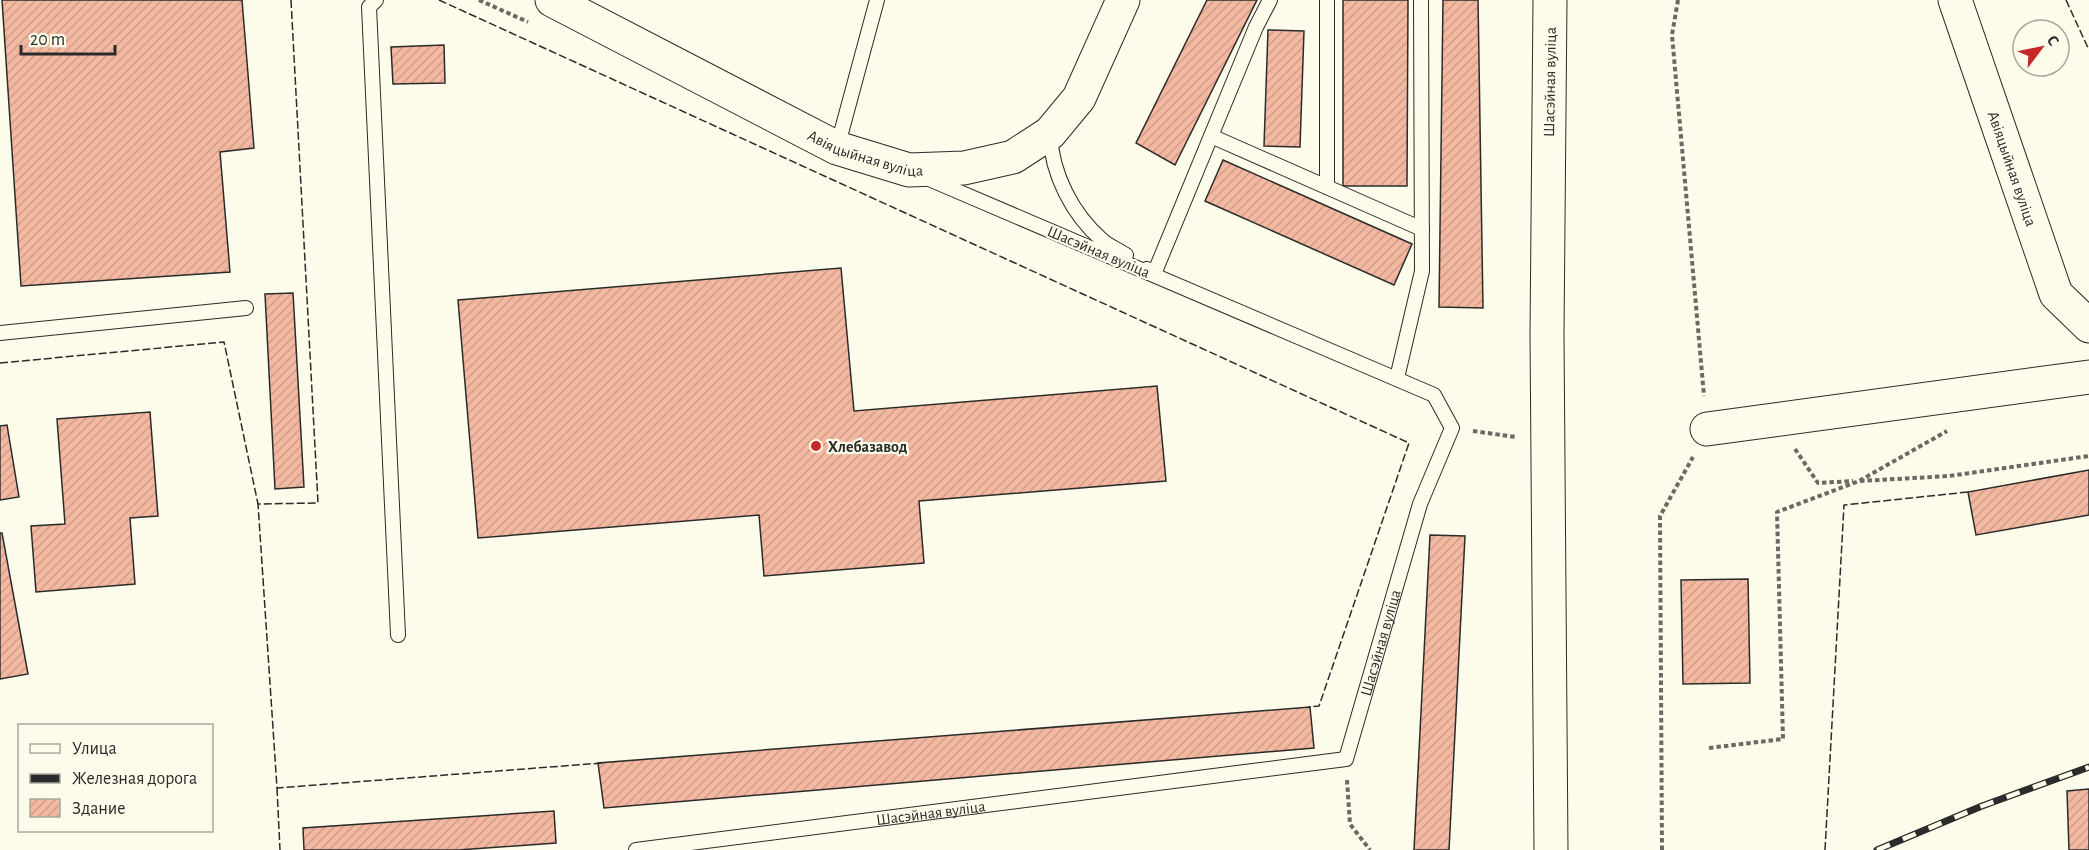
<svg xmlns="http://www.w3.org/2000/svg" width="2089" height="850" viewBox="0 0 2089 850" font-family="'Alegreya Sans',sans-serif">
<defs>
<pattern id="building-hatch" width="6" height="6" patternUnits="userSpaceOnUse" patternTransform="scale(1.5)"><rect width="6" height="6" fill="#f2b8a0"/><path d="M-1 1l2-2M0 6l6-6M5 7l2-2" fill="none" stroke="#d09e8a"/></pattern>
</defs>
<rect width="100%" height="100%" fill="#fdfbea"/>
<g fill="url(#building-hatch)" stroke="#2b2b2b" stroke-width="1.5">
<path d="M2,0H242L254,148L220,152L230,272L21,286Z"/>
<path d="M1207,0H1257L1175,165L1136,143Z"/>
<path d="M1343,0H1408L1407,186H1343Z"/>
<path d="M1443,0H1478L1483,308L1439,307Z"/>
<path d="M1268,30L1304,31L1300,147L1264,146Z"/>
<path d="M444,45L445,83L393,84L391,47Z"/>
<path d="M1223,160L1412,244L1394,285L1205,201Z"/>
<path d="M841,268L854,411L1157,386L1166,481L919,501L924,563L764,576L759,515L478,538L458,300Z"/>
<path d="M293,293L304,487L275,489L265,294Z"/>
<path d="M150,412L158,516L130,518L135,584L36,592L31,526L65,524L57,419Z"/>
<path d="M7,425L19,497L0,500V426Z"/>
<path d="M2089,470V515L1976,535L1968,492Z"/>
<path d="M0,533H2L28,674L0,679Z"/>
<path d="M1430,535L1465,536L1449,850H1414Z"/>
<path d="M1748,579L1750,683L1683,684L1681,580Z"/>
<path d="M1310,707L1314,748L604,808L598,763Z"/>
<path d="M2089,789V850H2069L2067,791Z"/>
<path d="M554,811L556,843L458,850H304L303,828Z"/>
</g>
<g fill="none" stroke-linecap="round" stroke-linejoin="round">
<defs>
<g id="lane">
<path d="M376,0L369,7L398,635"/>
<path d="M1327,0V187"/>
<path d="M1050,135C1052,174 1072,214 1102,240C1109,246 1118,250 1126,255"/>
<path d="M1211,136L1422,229"/>
<path d="M837,148L877,0"/>
<path d="M1147,269L1154,274L1256,27L1270,0"/>
<path d="M0,333L246,308"/>
<path d="M1397,378L1422,271L1421,0"/>
<path id="s1" d="M636,850L1346,759L1420,504L1452,428L1434,395L929,179"/>
</g>
<g id="secondary">
<path id="s2" d="M552,0L837,148L909,170L964,168L1013,157L1050,133L1079,98L1123,0"/>
<path d="M1550,0L1547,335L1551,850"/>
<path id="s3" d="M1955,0L2056,294L2089,326"/>
<path d="M1707,429L2089,377"/>
</g>
</defs>
<use href="#lane" stroke="#2b2b2b" stroke-width="16"/>
<use href="#secondary" stroke="#2b2b2b" stroke-width="35"/>
<g stroke="#6a6964" stroke-width="4" stroke-dasharray="4.5 3" stroke-linecap="butt">
<path d="M479,0L528,22"/>
<path d="M1678,0L1672,35L1704,396"/>
<path d="M1473,431L1516,437"/>
<path d="M1795,449L1818,483L1853,481"/>
<path d="M1860,481L1949,476L2089,456"/>
<path d="M1709,748L1783,739L1777,512L1859,481L1947,431"/>
<path d="M1347,780L1350,824L1370,850"/>
<path d="M1662,850L1660,516L1693,457"/>
</g>
<use href="#lane" stroke="#fdfbea" stroke-width="14"/>
<use href="#secondary" stroke="#fdfbea" stroke-width="33"/>
<defs>
<path id="rail" d="M1877,850L1982,806L2089,767"/>
</defs>
<use href="#rail" stroke="#2b2b2b" stroke-width="7"/>
<use href="#rail" stroke="#fdfbea" stroke-width="4.5" stroke-dasharray="14" stroke-linecap="butt"/>
<g stroke="#2b2b2b" stroke-width="1.5" stroke-dasharray="8 3" stroke-linecap="butt">
<path d="M291,0L318,503L258,504L277,788L602,763"/>
<path d="M439,0L1409,443L1319,706L1308,707"/>
<path d="M2066,0L2089,50"/>
<path d="M0,363L224,342L258,504"/>
<path d="M277,788L280,850"/>
<path d="M1825,850L1844,505L1968,492"/>
</g>
</g>
<circle fill="#c62828" stroke="#fdfbea" stroke-width="2" cx="816" cy="446" r="6"/>
<g text-anchor="middle" stroke-width="4.5" stroke-linejoin="round" paint-order="stroke">
<g font-size="16" fill="#2b2b2b" stroke="#fdfbea">
<text transform="translate(1549 82) rotate(-89)" y="6">Шасэйная вуліца</text>
<text dy="6" stroke="none"><textPath href="#s2" startOffset="350">Авіяцыйная вуліца</textPath></text>
<text dy="6" stroke="none"><textPath href="#s3" startOffset="178">Авіяцыйная вуліца</textPath></text>
<text transform="translate(1099 251) rotate(23)" y="6">Шасэйная вуліца</text>
<text dy="6" stroke="none"><textPath href="#s1" startOffset="837">Шасэйная вуліца</textPath></text>
<text dy="6" stroke="none"><textPath href="#s1" startOffset="297">Шасэйная вуліца</textPath></text>
</g>
<g font-size="16" font-weight="bold" fill="#2b2b2b" stroke="#fdfbea" text-anchor="start">
<text x="828" y="452">Хлебазавод</text>
</g>
</g>
<rect x="18" y="724" width="195" height="108" fill="#fdfbea" stroke="#a9a89e" stroke-width="1.5"/>
<rect x="30" y="744" width="30" height="9" fill="#fdfbea" stroke="#a9a89e" stroke-width="1.5"/>
<text x="72" y="754" font-size="18" fill="#2b2b2b">Улица</text>
<rect x="30" y="774" width="30" height="9" fill="#2b2b2b" stroke="#a9a89e" stroke-width="1.5"/>
<text x="72" y="784" font-size="18" fill="#2b2b2b">Железная дорога</text>
<rect x="30" y="799" width="30" height="18" fill="url(#building-hatch)" stroke="#a9a89e" stroke-width="1.5"/>
<text x="72" y="814" font-size="18" fill="#2b2b2b">Здание</text>
<g transform="translate(2041 48) rotate(58)"><circle r="28" fill="#fdfbea" stroke="#a9a89e" stroke-width="1.5"/>
<path d="M0-4.5L10 22L0 15L-10 22Z" fill="#c62828"/>
<text y="-9" font-size="16" font-weight="bold" text-anchor="middle" fill="#2b2b2b">С</text>
</g>
<path d="M21 45v9h94v-9" fill="none" stroke="#2b2b2b" stroke-width="3"/>
<text x="30" y="45" font-size="18" fill="#2b2b2b" stroke="#fdfbea" stroke-width="4.5" paint-order="stroke">20 m</text>
</svg>
